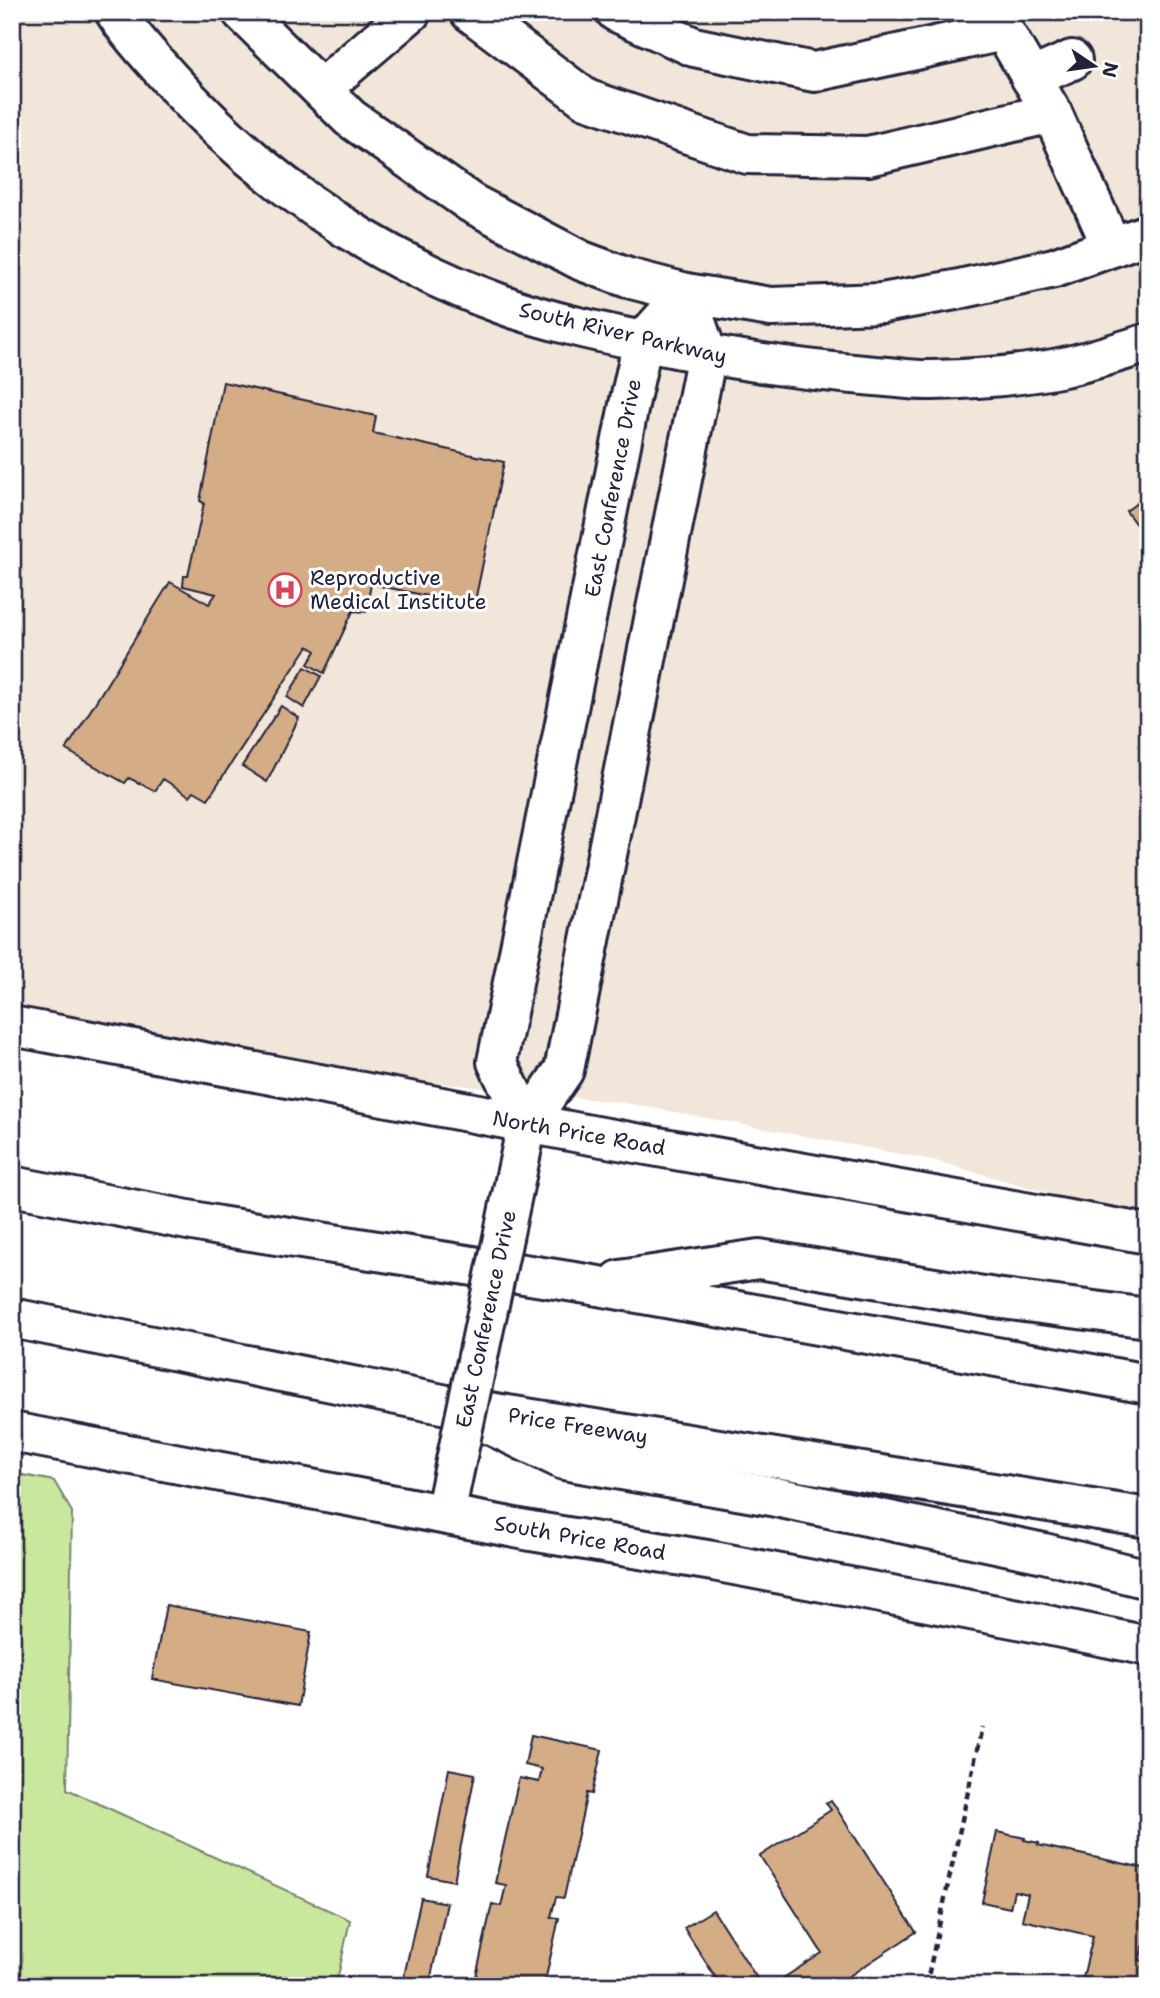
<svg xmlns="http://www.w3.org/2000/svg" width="1160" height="1998" viewBox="0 0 1160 1998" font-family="'Shantell Sans',sans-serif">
<rect width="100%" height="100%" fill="#fff"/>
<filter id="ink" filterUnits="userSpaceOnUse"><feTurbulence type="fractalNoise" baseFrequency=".0143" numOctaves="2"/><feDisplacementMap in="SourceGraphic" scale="14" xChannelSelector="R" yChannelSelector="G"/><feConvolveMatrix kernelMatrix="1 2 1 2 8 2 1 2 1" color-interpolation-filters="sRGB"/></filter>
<g filter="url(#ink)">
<path fill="#f2e6da" d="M12,12H1148V1215L1102,1208L932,1160L626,1103L429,1082L12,1004Z"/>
<path fill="#cae79e" stroke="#76846c" stroke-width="2" d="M12,1473L54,1481L72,1512L67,1789L350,1920L336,1986H12Z"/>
<g fill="#d4ac85" stroke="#22223b" stroke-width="2">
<path d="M223,382L376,416L373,433L504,462L474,606L371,584L366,612L353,611L324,673L308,664L316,651L308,646L208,799L194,791L190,796L163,779L155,791L129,778L125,783L66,750L170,582L209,604L216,594L183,586L184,576H188L204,503L200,501Z"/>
<path d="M1148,495V541L1126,511Z"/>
<path d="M305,667L321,676L304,708L287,697Z"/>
<path d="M281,706L299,718L267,782L242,766Z"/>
<path d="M166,1605L311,1632L298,1706L152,1679Z"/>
<path d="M531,1735L602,1750L592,1794L587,1793L564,1898L556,1897L551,1917L559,1918L544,1986H474L492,1904L501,1906L506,1885L495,1883L519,1778L539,1782L542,1769L525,1765Z"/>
<path d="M449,1769L475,1774L454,1881L428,1876Z"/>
<path d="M831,1800L916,1932L834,1986H771L822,1953L760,1856L831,1810L826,1803Z"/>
<path d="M997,1832L1025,1838L1024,1840L1039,1843L1038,1845L1144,1868L1148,1855V1948L1142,1947L1140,1960L1148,1962V1986H1081L1093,1936L1022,1920L1028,1894L1014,1891L1010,1908L982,1902Z"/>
<path d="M421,1898L447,1903L429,1986L403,1981Z"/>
<path d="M713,1910L762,1986H721L684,1928Z"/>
</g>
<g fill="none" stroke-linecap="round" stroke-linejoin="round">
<defs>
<g id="minor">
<path d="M115,12C130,36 151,57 170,79C262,181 372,257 501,304C560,326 624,337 686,350C748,362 811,371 875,376C894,377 913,381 932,380C974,379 1018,376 1059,368C1089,362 1118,352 1148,343"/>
<path d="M242,12L350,118L471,203L582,261L628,278L686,293L771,307L882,303L955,290L1054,268L1148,234"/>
<path d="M470,12L586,99L747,154L868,156L1052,113L1112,247"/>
<path d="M616,12L694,47L814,72L1004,31L1052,113"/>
<path d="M1031,78L1072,60"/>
<path d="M321,89L411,12"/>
<path d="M516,1176L527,1124L564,1070L707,354L686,293L643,341L631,395L497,1062L527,1124"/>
<path d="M445,1514L456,1461"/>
</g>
<g id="major">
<path d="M12,1026L585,1134L1148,1234"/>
<path d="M12,1432L531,1531L713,1561L1023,1620L1148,1646"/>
</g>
<g id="highway">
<path d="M12,1186L219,1226L587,1284L1148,1384"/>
<path d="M620,1280L759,1259L995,1298L1148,1318"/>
<path d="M12,1318L452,1406L1148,1518"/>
<path d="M491,1425L564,1460L766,1495L1044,1553L1148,1579"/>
</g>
</defs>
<use href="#minor" stroke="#22223b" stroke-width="44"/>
<use href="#major" stroke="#22223b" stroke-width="44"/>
<use href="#highway" stroke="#22223b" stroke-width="44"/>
<path stroke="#22223b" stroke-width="4.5" stroke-dasharray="7 5" stroke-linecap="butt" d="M926,1986L982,1727"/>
<use href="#minor" stroke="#fff" stroke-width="38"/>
<use href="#major" stroke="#fff" stroke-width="38"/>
<use href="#highway" stroke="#fff" stroke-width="38"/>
<defs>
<path id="minor-bridge" d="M456,1461L516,1176"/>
</defs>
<use href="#minor-bridge" stroke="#22223b" stroke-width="44" stroke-linecap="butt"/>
<use href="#minor-bridge" stroke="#fff" stroke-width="38"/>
</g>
</g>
<defs>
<symbol id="hospital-ring" viewBox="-11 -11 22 22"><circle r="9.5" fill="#fff" stroke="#d1495b" stroke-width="1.5"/><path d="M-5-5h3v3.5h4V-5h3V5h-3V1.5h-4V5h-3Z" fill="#d1495b"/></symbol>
</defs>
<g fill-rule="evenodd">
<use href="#hospital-ring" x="266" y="571" width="38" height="38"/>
</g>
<g text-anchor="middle" stroke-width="6" stroke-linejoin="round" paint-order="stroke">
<g font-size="21" fill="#22223b" stroke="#fff">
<text transform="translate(623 333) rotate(13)" y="7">South River Parkway</text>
<text transform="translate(613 488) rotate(-79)" y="7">East Conference Drive</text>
<text transform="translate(579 1133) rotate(10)" y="7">North Price Road</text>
<text transform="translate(486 1319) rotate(-78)" y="7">East Conference Drive</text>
<text transform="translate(578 1426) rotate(9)" y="7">Price Freeway</text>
<text transform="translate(580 1538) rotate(10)" y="7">South Price Road</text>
</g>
<g font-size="21" fill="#22223b" stroke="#fff" text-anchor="start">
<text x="310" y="585">Reproductive<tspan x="310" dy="24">Medical Institute</tspan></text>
</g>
</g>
<rect width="1160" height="1998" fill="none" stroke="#fff" stroke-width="42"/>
<rect x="21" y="21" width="1118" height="1956" fill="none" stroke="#22223b" stroke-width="2.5" filter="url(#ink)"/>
<g transform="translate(1094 66) rotate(103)" stroke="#ffffff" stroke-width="5" paint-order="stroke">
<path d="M0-5L12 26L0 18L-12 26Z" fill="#22223b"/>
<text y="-10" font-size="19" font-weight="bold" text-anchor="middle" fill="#22223b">N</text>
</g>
</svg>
